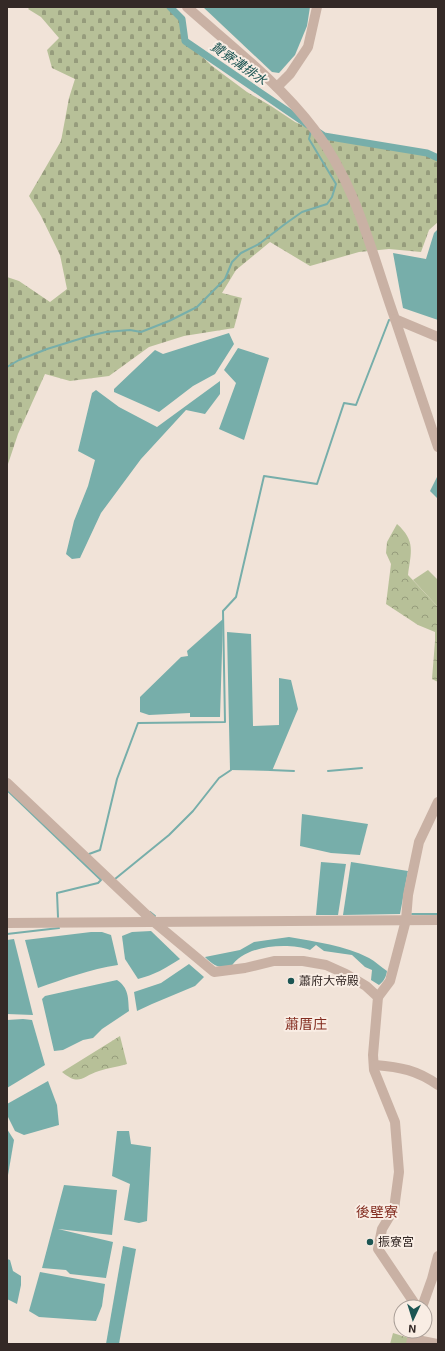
<svg xmlns="http://www.w3.org/2000/svg" width="445" height="1351" viewBox="0 0 445 1351" font-family="'Exo 2','Noto Sans TC',sans-serif">
<defs>
<pattern id="cemetery-stones" width="16" height="16" patternUnits="userSpaceOnUse"><rect width="16" height="16" fill="#b7c098"/><path d="M2 7V4a2 2 0 0 1 4 0v3zM10 15v-3a2 2 0 0 1 4 0v3z" fill="#969c7c"/></pattern>
<pattern id="park-crowns" width="20" height="18" patternUnits="userSpaceOnUse"><rect width="20" height="18" fill="#b7c098"/><path d="M2 6a3 3 0 1 1 6 0M12 15a3 3 0 1 1 6 0" fill="none" stroke="#969c7c"/></pattern>
</defs>
<rect width="100%" height="100%" fill="#f1e3d8"/>
<path fill="url(#cemetery-stones)" d="M30,7H169L183,24L186,41L212,66L247,92L271,106L295,122L318,132L369,143L420,152L438,158V222L429,230L421,252L389,249L359,252L310,266L270,242L236,270L222,293L242,298L234,328L184,336L149,347L109,376L70,381L45,374L18,434L7,467V277L19,281L50,302L67,289L60,255L41,216L29,196L61,141L69,98L75,79L52,68L47,50L59,38L41,17L28,9Z"/>
<g fill="url(#park-crowns)">
<path d="M397,524C416,541 411,552 408,575L438,607V682L432,679L435,641V632L418,625L386,604L391,564L386,553L387,542Z"/>
<path d="M120,1036L127,1064C117,1067 108,1068 99,1071C82,1076 80,1087 62,1072Z"/>
<path d="M393,1333L412,1339L411,1344H390Z"/>
</g>
<path fill="#b7c098" d="M428,570L438,580V607L413,580Z"/>
<g fill="#77aeaa">
<path d="M203,7H310L307,26L295,55L279,73L272,72Z"/>
<path d="M438,229V320L403,308L393,253L426,259L434,233Z"/>
<path d="M229,333L234,344L215,374L193,386L159,412L114,392V389L155,350L163,354Z"/>
<path d="M238,348L269,358L244,440L219,429L236,383L224,370Z"/>
<path d="M220,381V394L205,414L186,410L141,459L101,513L80,558L72,559L66,554L74,521L88,486L95,460L78,451L92,393L96,390L119,407L157,427Z"/>
<path d="M438,475V499L430,491Z"/>
<path d="M223,619L220,717H190V713L149,715L140,712V697L181,657L188,656L187,651Z"/>
<path d="M227,632L251,634L253,726L279,725V678L291,680L298,709L272,771L230,770Z"/>
<path d="M302,814L368,824L360,855L331,853L300,846Z"/>
<path d="M321,862L346,864L338,915H316Z"/>
<path d="M351,862L408,871L400,914L343,915Z"/>
<path d="M151,931L180,959C166,968 154,975 138,979L125,959L122,936L132,932Z"/>
<path d="M91,932H102L111,935L118,965C90,969 64,979 38,988L25,940Z"/>
<path d="M289,937C316,942 344,945 369,958C375,961 381,967 387,971C386,977 384,981 379,985L371,980L372,970L365,967L352,955L324,951L316,945L310,950C288,942 244,945 231,967C218,968 214,966 205,957L240,950L254,942Z"/>
<path d="M14,939L33,1015L7,1014V940Z"/>
<path d="M189,964L204,977L195,986L152,1004L137,1011L134,992L161,983Z"/>
<path d="M117,980C129,988 128,998 129,1011L102,1029L93,1038L83,1040L63,1050L54,1051L42,999L45,996Z"/>
<path d="M23,1019L32,1020L45,1065L7,1088V1020Z"/>
<path d="M48,1081L57,1105L59,1125L24,1135L15,1131L7,1115V1104Z"/>
<path d="M7,1129L14,1140L7,1181Z"/>
<path d="M117,1131H129L131,1144L151,1147L147,1221L139,1223L124,1220L130,1184L112,1176Z"/>
<path d="M64,1185L117,1190L112,1235L58,1229L113,1242L106,1278L70,1274L66,1270L42,1268Z"/>
<path d="M123,1246L136,1249L119,1344H106Z"/>
<path d="M7,1259L10,1260L13,1271L21,1276V1285L17,1304L7,1299Z"/>
<path d="M40,1272L105,1284L102,1306L96,1321L39,1317L29,1311Z"/>
</g>
<g fill="none" stroke-linecap="round" stroke-linejoin="round">
<g stroke="#77aeaa" stroke-width="2">
<path d="M7,367L19,360L47,349L89,336L106,332L130,330L141,332L169,321L197,307L225,279L232,262L241,253L259,244L285,224L302,212L327,204L332,197L336,184L309,139L311,131"/>
<path d="M270,770L294,771"/>
<path d="M328,771L362,768"/>
<path d="M7,790L78,858"/>
<path d="M89,854L100,850L117,779L138,723L225,722L223,611L236,597L264,476L317,484L344,403L356,405L389,320"/>
<path d="M115,879L169,835L193,811L219,778L231,770"/>
<path d="M150,912L155,916"/>
<path d="M412,914H438"/>
<path d="M58,917L57,893L98,883L101,880L78,858"/>
<path d="M7,934L59,928"/>
</g>
<g stroke="#77aeaa" stroke-width="7">
<path d="M170,7L182,19L185,41L308,125"/>
<path d="M318,132L324,136L427,153L438,158"/>
</g>
<g stroke="#c9b1a4" stroke-width="10">
<path d="M187,7C231,46 279,83 314,129C357,185 372,255 395,319L438,337"/>
<path d="M277,87L290,74L308,47L317,7"/>
<path d="M395,319L438,447"/>
<path d="M7,783L154,922L214,972L245,968L274,961H303L326,965L346,974L366,986L378,997L373,1055L374,1070L395,1122L399,1172L394,1209L382,1229L378,1249L417,1307"/>
<path d="M7,923L438,920"/>
<path d="M378,997L390,981L406,920L408,895L419,842L438,802"/>
<path d="M375,1065C400,1067 417,1070 438,1085"/>
<path d="M422,1307L432,1279L438,1256"/>
<path d="M411,1344L412,1339L437,1344"/>
</g>
</g>
<g fill="#1c5553" stroke="#f9ede4" stroke-width="1.5">
<circle cx="291" cy="981" r="4"/>
<circle cx="370" cy="1242" r="4"/>
</g>
<g text-anchor="middle" stroke-width="4" stroke-linejoin="round" paint-order="stroke">
<g font-size="12" fill="#342926" stroke="#f9ede4" text-anchor="start">
<text x="299" y="985">蕭府大帝殿</text>
<text x="378" y="1246">振寮宮</text>
</g>
<g font-size="13" font-style="italic" fill="#1c5553" stroke="#f9ede4">
<text transform="translate(239 63) rotate(35)" y="5">贊寮溝排水</text>
</g>
<g font-size="14" fill="#832c1f" stroke="#f9ede4">
<text x="306" y="1029">蕭厝庄</text>
<text x="377" y="1217">後壁寮</text>
</g>
</g>
<rect width="445" height="1351" fill="none" stroke="#342926" stroke-width="16"/>
<g transform="translate(413 1319) rotate(184)"><circle r="19" fill="#f9ede4" stroke="#aa9f98"/>
<path d="M0-3L7 15L0 10L-7 15Z" fill="#1c5553"/>
<text y="-6" font-size="11" font-weight="bold" text-anchor="middle" fill="#342926">N</text>
</g>
</svg>
